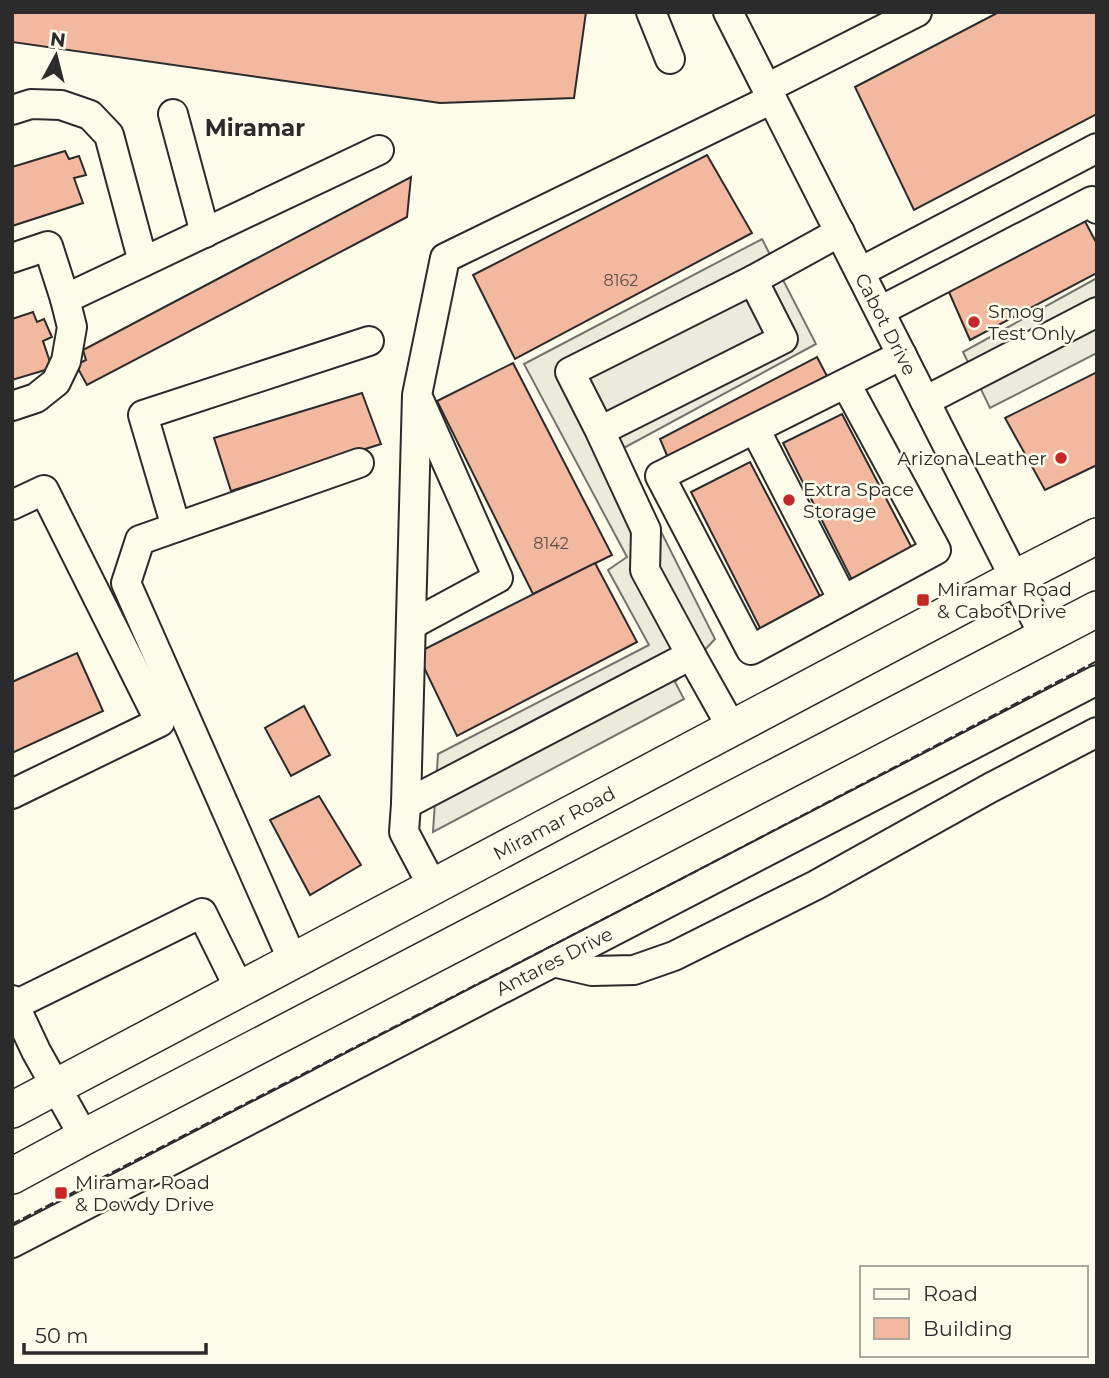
<svg xmlns="http://www.w3.org/2000/svg" width="1109" height="1378" viewBox="0 0 1109 1378" font-family="Montserrat,sans-serif">
<rect width="100%" height="100%" fill="#fdfbea"/>
<g fill="#eceadb" stroke="#74746e" stroke-width="2">
<path d="M762,239L816,344L620,450L715,639L675,682L684,699L433,832L438,754L649,645L608,570L627,557L524,364Z"/>
<path d="M1097,278V353L990,408L963,352Z"/>
</g>
<g fill="#f2b8a0" stroke="#2b2b2b" stroke-width="2">
<path d="M12,12H586L574,98L440,103L12,42Z"/>
<path d="M999,12H1097V114L914,210L855,87Z"/>
<path d="M65,151L69,159L79,156L86,175L74,178L83,203L12,226V167Z"/>
<path d="M707,155L752,233L515,359L473,275Z"/>
<path d="M411,177L407,217L87,385L76,365L86,360L83,350Z"/>
<path d="M1080,212L1097,244V273L970,340L945,283Z"/>
<path d="M33,312L37,322L44,319L52,337L43,341L52,368L12,380V319Z"/>
<path d="M817,357L827,376L669,460L660,439Z"/>
<path d="M513,363L612,555L533,594L437,401Z"/>
<path d="M1097,372V465L1045,490L1005,418Z"/>
<path d="M362,393L381,444L231,491L214,438Z"/>
<path d="M842,414L913,550L853,582L783,443Z"/>
<path d="M750,462L821,598L761,630L691,492Z"/>
<path d="M595,563L637,642L457,736L417,653Z"/>
<path d="M77,653L103,711L12,753V682Z"/>
<path d="M304,706L330,755L291,776L265,728Z"/>
<path d="M319,796L361,865L310,895L270,820Z"/>
</g>
<g fill="none" stroke-linecap="round" stroke-linejoin="round">
<defs>
<g id="minor">
<path d="M651,12L670,59"/>
<path d="M728,12L1044,636"/>
<path d="M767,88L917,12"/>
<path d="M12,110L31,104L61,105L90,115L109,135L143,262L379,150"/>
<path d="M173,114L205,233"/>
<path d="M12,258L48,246L65,299L143,262"/>
<path d="M860,272L1097,148"/>
<path d="M753,280L840,232"/>
<path d="M880,311L1092,201L1097,209"/>
<path d="M846,384L936,550L751,650L660,476L902,355"/>
<path d="M925,401L1097,312"/>
<path d="M12,406L36,398L56,382L66,361L72,327L65,299"/>
<path d="M755,429L843,600"/>
<path d="M12,505L44,490L160,722L12,794"/>
<path d="M176,527L143,415L369,341"/>
<path d="M411,625L498,578L420,402"/>
<path d="M691,655L732,728"/>
<path d="M406,804L417,395L445,258L772,99"/>
<path d="M433,887L404,832L406,804L691,655L645,570L646,530L600,431L570,372L753,280L783,339L600,431"/>
<path d="M293,961L126,583L140,540L359,463"/>
<path d="M553,962L592,971L634,970L674,956L816,885L990,788L1097,732"/>
<path d="M12,1000L36,1051L84,1137"/>
<path d="M15,1005L202,913L240,990"/>
<path d="M12,1243L1097,680"/>
</g>
<g id="major">
<path d="M12,1110L1015,578L1097,536"/>
<path d="M12,1176L84,1137L1097,609"/>
</g>
</defs>
<use href="#minor" stroke="#2b2b2b" stroke-width="32"/>
<use href="#major" stroke="#2b2b2b" stroke-width="38"/>
<use href="#minor" stroke="#fdfbea" stroke-width="28"/>
<use href="#major" stroke="#fdfbea" stroke-width="35"/>
<path stroke="#2b2b2b" stroke-width="2" stroke-dasharray="9 3.5" stroke-linecap="butt" d="M12,1224L683,878L1097,661"/>
</g>
<g fill="#c62828" stroke="#fdfbea" stroke-width="2.5">
<circle cx="974" cy="322" r="7"/>
<circle cx="1061" cy="458" r="7"/>
<circle cx="789" cy="500" r="7"/>
<rect x="916" y="593" width="14" height="14" rx="3.5"/>
<rect x="54" y="1186" width="14" height="14" rx="3.5"/>
</g>
<g text-anchor="middle" stroke-width="5" stroke-linejoin="round" paint-order="stroke">
<g font-size="16" fill="#5d4e48">
<text x="621" y="286">8162</text>
<text x="551" y="549">8142</text>
</g>
<g font-size="19" fill="#2b2b2b" stroke="#fdfbea" text-anchor="start">
<text x="988" y="318">Smog<tspan x="988" dy="22">Test Only</tspan></text>
<text x="1047" y="465" text-anchor="end">Arizona Leather</text>
<text x="803" y="496">Extra Space<tspan x="803" dy="22">Storage</tspan></text>
<text x="937" y="596">Miramar Road<tspan x="937" dy="22">&amp; Cabot Drive</tspan></text>
<text x="75" y="1189">Miramar Road<tspan x="75" dy="22">&amp; Dowdy Drive</tspan></text>
</g>
<g font-size="19" fill="#2b2b2b" stroke="#fdfbea">
<text transform="translate(886 324) rotate(63)" y="7">Cabot Drive</text>
<text transform="translate(554 823) rotate(-28)" y="7">Miramar Road</text>
<text transform="translate(554 961) rotate(-27)" y="7">Antares Drive</text>
</g>
<g font-size="23" font-weight="bold" fill="#2b2b2b" stroke="#fdfbea">
<text x="255" y="136">Miramar</text>
</g>
</g>
<rect width="1109" height="1378" fill="none" stroke="#2b2b2b" stroke-width="28"/>
<rect x="860" y="1266" width="228" height="91" fill="#fdfbea" stroke="#a9a89e" stroke-width="2"/>
<rect x="874" y="1289" width="35" height="10" fill="#fdfbea" stroke="#a9a89e" stroke-width="2"/>
<text x="923" y="1301" font-size="21" fill="#2b2b2b">Road</text>
<rect x="874" y="1318" width="35" height="21" fill="#f2b8a0" stroke="#a9a89e" stroke-width="2"/>
<text x="923" y="1336" font-size="21" fill="#2b2b2b">Building</text>
<g transform="translate(56 56) rotate(7)" stroke="#fdfbea" stroke-width="5" paint-order="stroke">
<path d="M0-5L12 26L0 18L-12 26Z" fill="#2b2b2b"/>
<text y="-10" font-size="19" font-weight="bold" text-anchor="middle" fill="#2b2b2b">N</text>
</g>
<path d="M24 1343v10h182v-10" fill="none" stroke="#2b2b2b" stroke-width="3.5"/>
<text x="35" y="1343" font-size="21" fill="#2b2b2b" stroke="#fdfbea" stroke-width="5" paint-order="stroke">50 m</text>
</svg>
